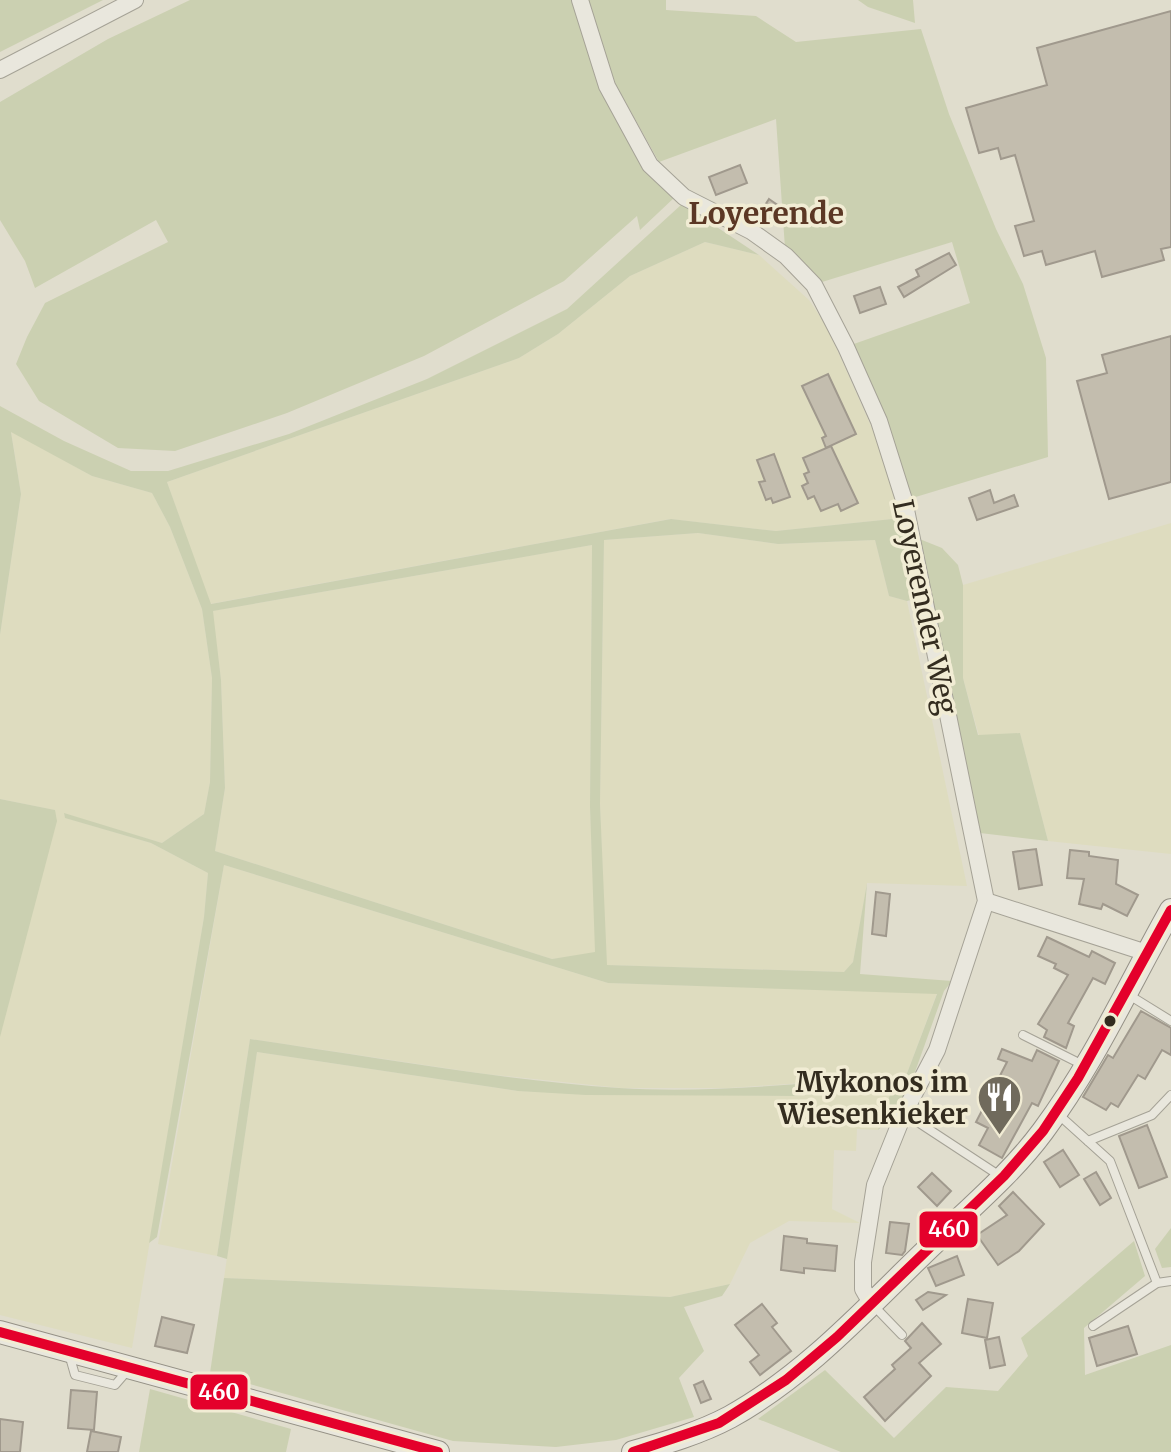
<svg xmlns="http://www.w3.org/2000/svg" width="1171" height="1452" viewBox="0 0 1171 1452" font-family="Merriweather,serif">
<rect width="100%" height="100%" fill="#e0ddcd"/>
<g fill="#dedcbf">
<path d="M705,242L759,255L809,300L827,327L879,444L902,518L776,531L670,519L210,604L167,482L519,358L558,334L630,276Z"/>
<path d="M11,431L92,476L152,493L170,527L202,609L212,678L210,782L204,814L162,843L64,814L66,818L151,843L208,873L204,917L132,1348L0,1315V1034L54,810L0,799V635L21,494Z"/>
<path d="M1171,523V854L1048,841L1020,733L979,736L963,678V585Z"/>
<path d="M698,533L778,544L875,540L889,596L907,601L967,886L867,883L853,962L844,972L606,965L600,804L604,540Z"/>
<path d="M592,545L590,807L596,953L552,959L215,851L225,788L221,680L212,611Z"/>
<path d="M224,865L608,983L937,993L906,1076L728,1088H621L485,1074L250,1039L217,1256L158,1244Z"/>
<path d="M257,1052L518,1091L794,1096L894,1086L878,1130L857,1129L856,1151L834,1150L832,1209L860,1223L789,1221L750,1243L730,1284L670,1297L224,1278Z"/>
</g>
<g fill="#cbd0b1" fill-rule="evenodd">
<path d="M0,0H103L0,52Z"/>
<path d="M190,0H573L601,88L676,196L640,230L637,216L564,281L424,356L287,413L175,451L118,448L39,401L16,364L27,337L45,303L168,242L156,220L35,288L25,261L0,220V102L108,39Z"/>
<path d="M586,0H666V10L756,16L796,42L921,29L949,114L996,229L1023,284L1046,358L1048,457L909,499L851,345L970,303L952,242L822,282L785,248L776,119L659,162L616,85Z"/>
<path d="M858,0H913L915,23L868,7Z"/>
<path d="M682,204L759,255L705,242L630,276L558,334L519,358L167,482L211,604L671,519L776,531L902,518L917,598L907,601L889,596L875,540L778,544L698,533L604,540L600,804L607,965L844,972L853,962L867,883L860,974L952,981L944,991L901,1111L878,1130L893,1086L794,1096L586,1095L518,1091L257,1052L227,1259L217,1256L250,1039C372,1057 495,1079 619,1088C714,1094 811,1082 906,1076L937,994L608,983L224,865L157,1237L149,1243L204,917L208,873L151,843L65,818L64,813L162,843L204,814L210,782L212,678L202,609L170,527L152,493L92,476L11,432L21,494L0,635V406L64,441L131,471H168L289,434L427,379L567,309ZM592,545L590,807L595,952L552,959L215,851L225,788L221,680L213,611Z"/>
<path d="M917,538L942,548L958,565L963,585V678L978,735L1020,733L1048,841L980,833Z"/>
<path d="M0,799L55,810L57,821L0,1037Z"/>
<path d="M1171,1228V1267L1162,1268L1155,1249Z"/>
<path d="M1134,1241L1145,1276L1084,1328L1085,1375L1171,1345V1452H841L758,1419L825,1370L894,1438L946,1387L998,1391L1028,1356L1021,1338Z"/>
<path d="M224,1278L670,1297L730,1284L722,1296L684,1307L704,1351L679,1378L694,1417L616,1440L556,1447L453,1441L210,1373Z"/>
<path d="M150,1389L291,1429L286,1452H139Z"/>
</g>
<g fill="#c3bdae" stroke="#a0998d" stroke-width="2">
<path d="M1171,11V247L1161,249L1164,260L1102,277L1095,251L1046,265L1042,251L1024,256L1015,226L1034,221L1015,155L1001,159L998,148L979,153L966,108L1047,85L1037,48Z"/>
<path d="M740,165L747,183L716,195L709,177Z"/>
<path d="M769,199L779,206L770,220L760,213Z"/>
<path d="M949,253L956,265L904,297L898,287L919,276L916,270Z"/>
<path d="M880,287L886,304L860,313L854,296Z"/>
<path d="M1171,336V482L1109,499L1077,381L1107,373L1102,355Z"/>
<path d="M828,374L856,434L826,448L822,438L826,436L802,386Z"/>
<path d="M831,446L858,503L841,511L838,504L821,511L814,496L808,499L802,486L808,483L804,474L809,472L803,458Z"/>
<path d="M774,454L790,497L773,503L771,498L766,500L759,482L765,481L757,460Z"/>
<path d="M990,490L994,503L1014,495L1018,506L977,520L969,498Z"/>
<path d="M1036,849L1042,885L1019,889L1013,852Z"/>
<path d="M1070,850L1089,852V856L1118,860L1116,884L1138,895L1127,916L1103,904L1101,909L1079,904L1084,879L1067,878Z"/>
<path d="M876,892L890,894L886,936L872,934Z"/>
<path d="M1047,937L1089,957L1092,951L1115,963L1105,984L1093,978L1068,1023L1074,1026L1066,1048L1044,1037L1047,1030L1038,1024L1068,975L1054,968L1056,964L1038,956Z"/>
<path d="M1141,1011L1171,1028V1055L1162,1050L1145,1079L1138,1075L1118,1107L1111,1103L1106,1110L1083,1097L1108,1055L1113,1058Z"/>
<path d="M1002,1049L1032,1061L1037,1050L1059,1061L1038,1106L1032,1103L1002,1158L979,1145L988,1128L976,1122L1007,1062L998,1059Z"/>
<path d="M1147,1125L1167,1177L1139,1188L1119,1136Z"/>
<path d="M1063,1150L1079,1175L1060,1187L1044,1162Z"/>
<path d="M1096,1172L1111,1198L1100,1205L1084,1179Z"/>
<path d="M932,1173L951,1191L937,1206L918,1187Z"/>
<path d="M1013,1192L1044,1224L1019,1251L998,1265L977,1235L1007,1215L999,1206Z"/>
<path d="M890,1222L909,1224L905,1251L902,1255L886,1253Z"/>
<path d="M784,1236L807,1239V1243L837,1246L835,1271L804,1268V1273L781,1270Z"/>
<path d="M957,1256L964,1275L936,1286L928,1268Z"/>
<path d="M928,1292L946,1295L923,1310L916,1300Z"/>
<path d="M968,1299L993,1303L987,1338L962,1333Z"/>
<path d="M762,1304L777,1323L772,1327L791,1351L760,1375L750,1362L759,1355L735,1325Z"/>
<path d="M162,1317L194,1325L187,1353L155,1346Z"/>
<path d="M922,1323L941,1344L919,1363L931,1376L885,1421L864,1397L895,1369L892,1365L911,1348L905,1341Z"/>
<path d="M1128,1326L1137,1354L1097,1366L1089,1338Z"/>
<path d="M999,1337L1005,1365L990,1368L985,1340Z"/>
<path d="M703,1381L711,1399L701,1403L694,1385Z"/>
<path d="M71,1390L97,1392L94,1430L68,1428Z"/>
<path d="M0,1419L23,1422L20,1452H0Z"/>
<path d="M91,1431L121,1437L118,1452H87Z"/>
</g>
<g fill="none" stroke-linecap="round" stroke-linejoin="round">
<defs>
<g id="lane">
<path d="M1129,995L1171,1021"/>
<path d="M1023,1035L1083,1065"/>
<path d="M904,1113L1000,1176"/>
<path d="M1059,1115L1110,1161L1157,1283"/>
<path d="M1088,1141L1152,1115L1171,1095"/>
<path d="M872,1304L902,1335"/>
<path d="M1093,1326L1157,1283L1171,1281"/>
<path d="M69,1354L75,1375L115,1385L128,1370"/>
</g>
<g id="street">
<path d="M580,0L607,86L650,165L684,197L751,231L786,256L814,285L846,347L879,421L904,500L986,901L937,1050L904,1113L875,1185L863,1262V1289L871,1303"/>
<path d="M0,70L135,0"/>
<path d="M986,901L1147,953"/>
</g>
<g id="secondary">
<path d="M0,1332L438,1452"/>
<path d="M633,1452C666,1443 700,1433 730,1417C808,1374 869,1305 933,1244C970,1208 1012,1173 1043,1131C1093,1064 1130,983 1171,910"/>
</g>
</defs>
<use href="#lane" stroke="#a5a296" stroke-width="10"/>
<use href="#street" stroke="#a5a296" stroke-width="18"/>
<use href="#secondary" stroke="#959186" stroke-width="24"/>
<use href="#lane" stroke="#e9e7dd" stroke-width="8"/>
<use href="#street" stroke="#e9e7dd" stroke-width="16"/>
<use href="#secondary" stroke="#e9e7dd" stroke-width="22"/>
<defs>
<g id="bus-1">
<path d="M0,1332L438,1452"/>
<path d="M633,1452L719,1423L786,1380L837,1337L1004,1176L1043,1131L1078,1078L1171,910"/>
</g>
</defs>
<use href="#bus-1" stroke="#f1ecd4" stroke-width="16"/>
<use href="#bus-1" stroke="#e4002b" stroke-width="10"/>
</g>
<defs>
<symbol id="restaurant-pin" viewBox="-11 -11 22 30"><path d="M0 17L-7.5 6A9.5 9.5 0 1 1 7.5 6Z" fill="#706a5c" stroke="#f1ecd4"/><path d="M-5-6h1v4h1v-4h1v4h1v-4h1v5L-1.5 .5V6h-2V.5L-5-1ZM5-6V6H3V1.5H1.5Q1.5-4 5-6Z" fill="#fff"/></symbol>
</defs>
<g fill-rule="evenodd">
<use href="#restaurant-pin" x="974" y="1072" width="51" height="69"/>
</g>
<circle fill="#332c1f" stroke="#f1ecd4" stroke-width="3" cx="1110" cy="1021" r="7"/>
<g text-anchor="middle" stroke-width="7" stroke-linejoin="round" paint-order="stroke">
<g font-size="28" fill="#332c1f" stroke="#f1ecd4">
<text transform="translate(925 607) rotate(78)" y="10">Loyerender Weg</text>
</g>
<g font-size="28" font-weight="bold" fill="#332c1f" stroke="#f1ecd4" text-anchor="end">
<text x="968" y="1092">Mykonos im<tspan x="968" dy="32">Wiesenkieker</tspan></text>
</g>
<g font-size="30" font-weight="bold" fill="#5b3724" stroke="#f1ecd4">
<text x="766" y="224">Loyerende</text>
</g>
</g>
<g stroke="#f1ecd4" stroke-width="3">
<rect x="918" y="1210" width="61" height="39" rx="8" fill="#e4002b"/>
<rect x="189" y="1373" width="60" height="38" rx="8" fill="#e4002b"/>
</g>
<g font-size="22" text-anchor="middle" font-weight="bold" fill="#fff">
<text x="949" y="1237">460</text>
<text x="219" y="1400">460</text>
</g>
</svg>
